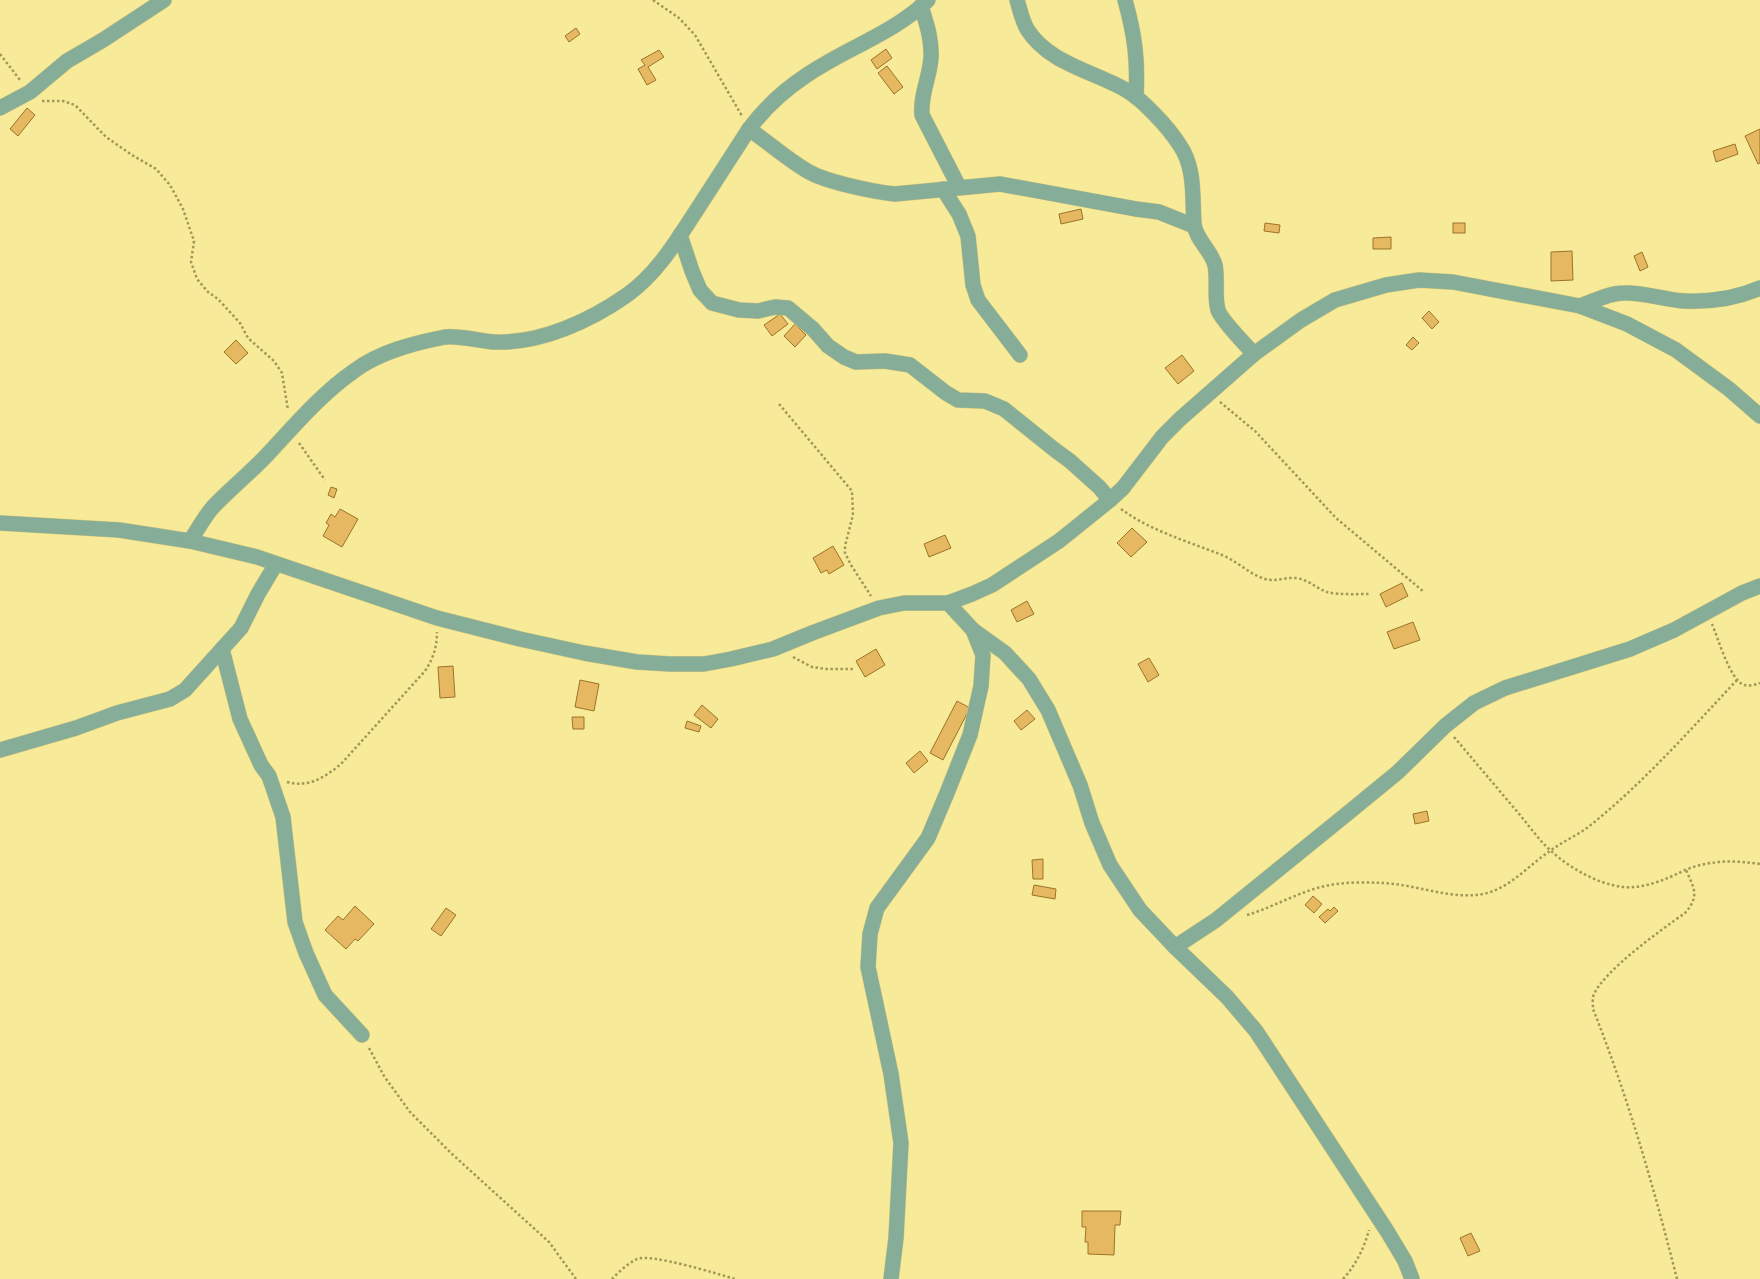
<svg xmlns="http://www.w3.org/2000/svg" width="1760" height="1279" viewBox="0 0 1760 1279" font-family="'Open Sans',sans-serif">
<rect width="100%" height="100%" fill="#f7eb99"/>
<g fill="#e6b862" stroke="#9b7427">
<path d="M576,28L580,34L569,42L565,36Z"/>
<path d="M886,49L892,58L877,69L871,60Z"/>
<path d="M659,50L664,57L648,67L656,80L647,85L638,69L645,65L641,60Z"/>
<path d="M887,66L903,87L894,94L878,73Z"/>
<path d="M27,108L35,115L18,136L10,129Z"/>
<path d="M1760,129V163L1758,164L1745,136Z"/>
<path d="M1735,144L1738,154L1716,162L1713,151Z"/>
<path d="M1081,209L1083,219L1061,224L1059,214Z"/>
<path d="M1265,223L1280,225L1279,233L1264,231Z"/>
<rect x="1453" y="223" width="12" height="10"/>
<path d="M1391,237V249H1373V238Z"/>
<path d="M1572,251L1573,280L1551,281V252Z"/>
<path d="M1642,252L1648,267L1640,271L1634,256Z"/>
<path d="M1429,311L1439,322L1432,329L1422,318Z"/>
<path d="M780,314L788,324L772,336L764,325Z"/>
<path d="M795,324L806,335L795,347L784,336Z"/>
<path d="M1413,337L1419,343L1412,350L1406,345Z"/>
<path d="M236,340L248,353L236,364L224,352Z"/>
<path d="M1182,355L1194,371L1178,384L1165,368Z"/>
<path d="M331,487L337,489L334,498L328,495Z"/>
<path d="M340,509L358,519L342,547L323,536L329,525L326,523L331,514L335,517Z"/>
<path d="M1132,528L1147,542L1131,557L1117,543Z"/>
<path d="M945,535L951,548L929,557L924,544Z"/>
<path d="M833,546L844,565L829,574L827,570L821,573L813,558Z"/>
<path d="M1402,583L1408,596L1386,607L1380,594Z"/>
<path d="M1027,601L1034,614L1017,622L1011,610Z"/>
<path d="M1413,622L1420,640L1394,649L1387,632Z"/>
<path d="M876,649L885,665L865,677L856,661Z"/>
<path d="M1149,658L1159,675L1148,682L1138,664Z"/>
<path d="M453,666L455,697L440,698L438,667Z"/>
<path d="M580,680L599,684L594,711L575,707Z"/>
<path d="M957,701L970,708L943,760L930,753Z"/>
<path d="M702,705L718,719L711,728L694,715Z"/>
<path d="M1027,710L1035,719L1021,730L1014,721Z"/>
<path d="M572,717H584V729H573Z"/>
<path d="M687,721L701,726L699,732L685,728Z"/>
<path d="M920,751L928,761L914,773L906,763Z"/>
<path d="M1427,811L1429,821L1415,824L1413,814Z"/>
<path d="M1043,859V879H1033L1032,860Z"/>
<path d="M1034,885L1056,889L1055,899L1032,895Z"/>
<path d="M1313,896L1322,904L1314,913L1305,905Z"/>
<path d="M355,906L374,924L358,941L355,939L346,949L325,930L338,916L343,920Z"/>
<path d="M1334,907L1338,911L1325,923L1319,917L1328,909L1330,911Z"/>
<path d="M446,908L456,915L441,936L431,929Z"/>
<path d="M1082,1211H1121L1120,1225H1115L1114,1255L1088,1254V1242H1085L1086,1227H1082Z"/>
<path d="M1471,1233L1480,1251L1468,1256L1460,1238Z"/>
</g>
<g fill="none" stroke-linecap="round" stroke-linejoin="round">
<defs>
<g id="minor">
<path d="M1017,0C1020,10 1022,20 1027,29C1049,64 1093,71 1126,90C1143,100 1168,127 1179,144C1196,168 1192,197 1194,224C1196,240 1211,250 1215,265C1218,279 1214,296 1218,310C1221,320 1246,345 1254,354"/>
<path d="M1125,0C1135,36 1138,60 1136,97"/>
<path d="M921,6C926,22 932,39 931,57C930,77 920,95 922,115L959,187"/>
<path d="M0,108L30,92L67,61L103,40L164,0"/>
<path d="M749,129C769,143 788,160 809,172C827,182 874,192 895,194L1000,184L1136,209L1159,212L1194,226"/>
<path d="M943,189L959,214L968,236L973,285L978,300L1020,355"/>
<path d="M680,235L692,271L700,290L712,303L739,310L758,311L775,307L788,308L813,329L828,346L844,357L856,362L885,361L910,365L946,393L958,400L985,401L1004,409L1055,450L1070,461L1099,487L1110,500"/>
<path d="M1580,306C1594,301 1609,293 1624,293C1644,292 1665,300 1685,301C1710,302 1737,298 1760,288"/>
<path d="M0,523L119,530L190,541L257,557L437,618L520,639L584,653L637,662L670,664H704L731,659L773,649L812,633L879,608L904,603H948L972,594L992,585L1059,541L1110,500L1123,488L1162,437L1180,419L1254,354L1301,320L1335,300L1386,285L1419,280L1453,282L1580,306L1627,324L1676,350L1729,389L1760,416"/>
<path d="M190,541C197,531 204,517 213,507C230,489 250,473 267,455C294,426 321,394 354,371C379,352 414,343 445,337C460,335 478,341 494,342C540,344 590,321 627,295C658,273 677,240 698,208C715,182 732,155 749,129C764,109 783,91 804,77C844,49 893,34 928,0"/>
<path d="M973,630L1005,653L1029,679L1048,710L1080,785L1092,823L1110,865L1140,910L1175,947L1227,997L1256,1031L1387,1231L1405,1261L1412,1279"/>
<path d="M222,649L240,719L261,765L269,776L283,817L295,922L306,953L325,995L362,1035"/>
<path d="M0,750L76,728L117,713L170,699L185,690L241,628L258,594L276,564"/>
<path d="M1175,947L1216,920L1348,813L1398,772L1445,726L1474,703L1505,688L1630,649L1674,630L1742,593L1760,586"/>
<path d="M891,1279L896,1238L901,1143L891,1074L868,967L870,934L877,908L928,838L947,793L970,735L981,686L983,655L973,630L948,603"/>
</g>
</defs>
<use href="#minor" stroke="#d2c77d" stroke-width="16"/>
<g stroke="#a09758" stroke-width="2.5" stroke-dasharray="2.5 2.5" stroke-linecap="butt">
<path d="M653,0L679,18L695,35L742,116"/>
<path d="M0,54L20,80"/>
<path d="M42,101H63L75,105L106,137L132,155L156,169L170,185L183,209L194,241L191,262L197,279L208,292L218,299L240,323L248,338L274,361L282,373L288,410"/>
<path d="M1220,402L1255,431L1336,518L1424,592"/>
<path d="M779,404L852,491L853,515L845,546V553L851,565L871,596"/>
<path d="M299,443L325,480"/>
<path d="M1121,509C1151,531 1187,541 1222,555C1237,561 1249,574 1265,579C1275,582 1286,577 1296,578C1309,580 1316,588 1327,592C1338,595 1358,594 1369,594"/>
<path d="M1712,624C1718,638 1730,680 1744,685C1749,686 1755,685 1760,683"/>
<path d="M793,657L812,667L826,669H854"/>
<path d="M1454,737C1476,763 1498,789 1520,815C1530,827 1539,840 1550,850C1570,869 1607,890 1635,887C1653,885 1669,878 1685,870C1710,860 1734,860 1760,864"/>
<path d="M287,782C309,788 325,777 341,764L425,671C433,659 437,647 437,632"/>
<path d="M1247,915C1274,907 1298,892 1325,886C1343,882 1364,882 1382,883C1416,884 1449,900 1483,894C1509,889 1529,865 1550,851C1563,841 1579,835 1592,824C1645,781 1690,730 1737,680"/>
<path d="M369,1048L384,1076L410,1112L452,1154L549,1242L576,1279"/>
<path d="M612,1279C619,1272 628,1263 637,1259C650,1253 718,1274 735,1279"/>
<path d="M1343,1279C1356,1265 1364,1248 1369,1230"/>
<path d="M1677,1279C1654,1188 1628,1097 1593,1009C1593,1005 1592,998 1594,994C1606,969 1661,930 1685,913C1700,896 1694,888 1686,870"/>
</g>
<use href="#minor" stroke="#86ad98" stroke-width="15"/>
</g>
</svg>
